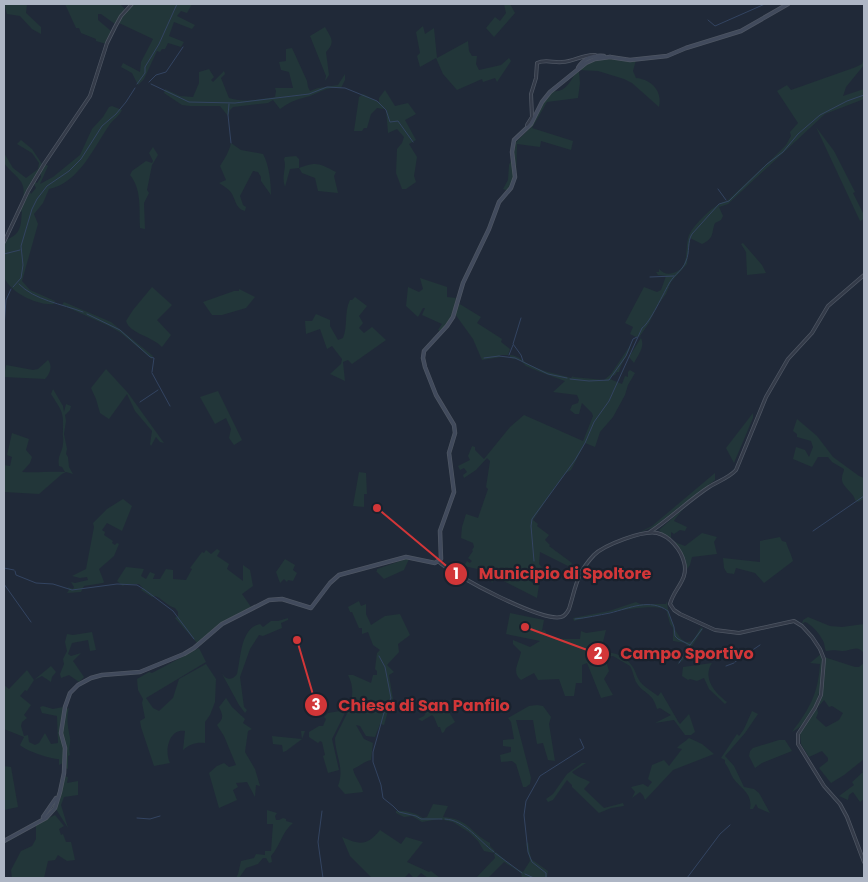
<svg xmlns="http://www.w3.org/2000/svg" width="868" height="882" viewBox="0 0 868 882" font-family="Poppins,sans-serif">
<rect width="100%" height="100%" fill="#202938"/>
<g fill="#223639" fill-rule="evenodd">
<path d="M4,4H27L26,13L41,27V34L32,29L20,16L7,14Z"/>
<path d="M65,4H120L125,9L115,24L101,14H98V20L111,31L106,44L96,41V39L81,33L79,28H76Z"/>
<path d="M133,4H192L187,13L181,11L177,16L195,25L192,29L174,22L169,36L184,42L181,47L168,43L165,49H162L160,52L157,51L144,79L138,85L132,73L121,67L123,63L140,72L141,62L153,39L119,23L122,16Z"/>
<path d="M504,4H510L515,13L494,37L486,28L495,17L500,21L506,13Z"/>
<path d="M423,26L425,34L434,28L437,58L468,41L469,51L472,56H477L476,64L479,70L501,65L509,58L511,61L497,82L495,78L483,82L482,79L457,90L443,74L436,58L420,67L417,56L420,53L416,32Z"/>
<path d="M325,27C331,38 336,42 326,52L329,75L325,81L326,76L310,36Z"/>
<path d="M292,48L307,81L308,87L310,91L318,88L338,85L345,74V80L341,88C325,87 324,91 310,96C296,100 293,100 280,109L273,100L268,103L233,107L230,110L228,116L220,106H190L182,105L164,93L165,89L180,96L193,97L199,83V72L209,69L214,77L211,80L213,82L224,71L225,74L221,78L229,98C243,103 260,99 275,97L276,91L275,88H293L289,72L281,70L279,62L286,61V49Z"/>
<path d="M603,59L636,60L633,71L636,78C651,79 663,91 659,107L632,83L624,79L598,71L578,70L589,63Z"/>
<path d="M863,61L864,65L846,87L843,96L864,89V99L825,114L728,204L719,207L723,216L721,220L715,223C711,233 715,238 702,244L690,238L687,264L671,282L666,294L658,305L649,323L640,336C646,346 639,353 634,363L629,357L641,338L639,336L636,337L630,334L633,327L625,323L644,287L657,292L661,290L666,276L658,275L656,272H659V269C663,273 667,275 673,273C692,268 683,246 690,233C696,223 715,203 727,201L776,155L786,145L791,136L790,132L798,123L777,91L787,85L791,90L856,67L862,64Z"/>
<path d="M576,72H579L580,83L578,98L547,102L532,128L573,141L571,150L541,141L540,147L517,144L516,178L511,189L506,190L503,189L508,180L509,165L513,156L515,143L530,128L539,109L548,96L553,91C565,93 570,82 576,72Z"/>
<path d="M385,90L395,106L408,103L416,114L405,120L416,140L409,144L417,157L414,176L416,182L406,189H402L396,173L397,149L402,143L404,137L397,129L388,133L386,109L377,108L371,114L367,128H364L362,131H354L359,97L363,94L379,102V98Z"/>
<path d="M112,106L122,110C119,116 114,119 110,124C94,147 79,183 49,189L43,203L34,214L38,224L22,281L30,290L55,301L54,304C39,306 10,293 4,277C1,271 4,252 4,245C6,238 11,239 16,234C22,228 21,218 22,211L18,214L30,192L31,194L36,188L34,184L35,182L37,183L41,177L40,172L45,164L48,166L40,184L53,177L80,155L92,129L103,117L109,107Z"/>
<path d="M816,127L834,151L855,192L853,193L864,215V219L860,221Z"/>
<path d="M21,140L32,149L42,164L23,198C27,179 14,177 4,163V153L13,168L26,178L38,169L39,163L32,153L17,144Z"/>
<path d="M231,143L241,150L263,154C269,164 271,183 271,195L261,181V177L258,172L253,171L240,196L243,205L246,207L245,211C236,209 236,201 232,194C230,190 224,186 219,183L226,180L220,166C225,158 229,152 231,143Z"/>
<path d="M153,147L158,155L152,165L147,190L149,193L144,203L145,229L140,228C139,209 142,190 130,175L132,171L146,161L152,163L153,161L149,153Z"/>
<path d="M296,156L299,159V168C318,161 319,164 336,172L334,176L338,193L318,191L315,178L302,173L299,168L290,169L285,187C281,175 287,169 284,159L285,157Z"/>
<path d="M743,243L762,265L766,273L747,275L746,252L741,244Z"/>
<path d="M420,278L447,287V297L456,298C454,312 450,322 440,331L438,330L442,324L422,315L425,308H423L418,317L406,306L408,287L419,292L423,289Z"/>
<path d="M152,287L172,305L157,320L171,335L162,347C152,336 130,334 126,321L133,310Z"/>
<path d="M239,289L255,297L246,308L222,315H212L203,302L234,291H239Z"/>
<path d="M355,297L367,306L359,316L363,323L359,328L364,333L372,327L386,340L352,364L348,360L343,362L345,381L330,374L341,364L342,359L332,346L327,349L320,329L306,334L305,321H312L316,314L330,320V326L338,340L343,338C348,326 344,312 350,300H352Z"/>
<path d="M64,302L111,322L153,356L152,359L121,333L109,326L62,305Z"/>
<path d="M458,303L481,317L477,323L502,339L501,342L510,349L508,355H500L501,357L482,360L473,339L455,314Z"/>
<path d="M631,344C629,355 621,362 619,372H617L615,375L612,376L610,379L622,384L625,376L628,377V372L630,370L635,373L628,385L625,395L613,417L600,432L595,447L585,443L571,470L566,473L555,487L533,520L538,524L537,526L549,535L545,540L550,545L549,546L572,563L570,567L540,552L539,564L546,572L542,574L540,570H536L532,564L533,578L531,582L539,585L537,598L496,577L492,583L486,571L464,566L467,561L470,563L472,561L468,558L473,551L472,550L474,547L473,543L461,538L462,527L466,514L478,518L488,489L486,487L490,461L487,458L476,470L464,478L463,475L467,472L464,468L460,470L458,466L470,460L468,456L472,446L475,447V450L484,459L510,427L524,415L583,441L593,416L592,413L582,403L579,414H575L570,410L572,405L578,403L579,400L577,395L553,392L565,381L540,372L526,366L520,360L510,358V355C519,356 524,362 532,366C544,372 558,374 571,378L574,375L573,377L604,380L611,374Z"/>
<path d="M48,360C53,366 50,374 45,379L4,377L6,365L33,370L38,369Z"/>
<path d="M106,369L128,393L164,443L160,442L156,437L151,446L150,444L152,431L135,411L127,394L109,419L100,413L96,399L91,388Z"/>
<path d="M53,389L63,406L64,412L66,404L71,406L70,410L65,415L66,421L64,434L67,449L66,454L68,457L69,467L73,474L66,472L62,474L39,494L4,492V465L10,466L12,457L7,455L12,433L29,439L26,450L32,457L30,463L22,472C37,473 51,471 65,472L62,467L59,466C57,455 63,452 63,443C64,439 62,435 63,431C64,411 61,410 51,394Z"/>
<path d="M218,391L242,440L234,445L229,438L231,429L226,418L215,424L200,397Z"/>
<path d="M753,413V418L734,463L726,448Z"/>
<path d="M797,419L817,436L833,457L859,476L864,478V499L858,502L855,500C854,492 841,487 842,478C842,474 844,472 844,469L832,462L828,457H818L812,467L793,459L796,447L805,450L809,457L813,447L811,441L797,437V434L793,431Z"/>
<path d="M359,472L366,473L367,494H364V507L353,506Z"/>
<path d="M715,473V480L654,527L638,533L652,526Z"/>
<path d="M123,499L132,506L122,531L107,523L102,530L105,532L104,535L113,541L112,543L115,545L117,543L119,544L114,556L99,569L104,582L103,583L84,586L81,592L67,593L69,590L68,587L73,589L74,587L71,582L75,583L88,580L87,577L80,578L72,576L86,569L94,527L93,523L107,509Z"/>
<path d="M684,508L675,519L674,521L687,527L685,531L680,530L674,534L671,532V539L677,543L685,546L702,533L717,537L714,542L717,554L692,557L690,565L687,569C685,557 677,546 668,538C665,534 662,534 659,530Z"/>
<path d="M780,537L782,541L786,542C788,549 791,553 793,561L764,583L755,573L736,568L734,574L727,573L724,568L723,558L760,562V541Z"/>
<path d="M217,549L220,551L217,556L229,564L227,569L243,581V565L250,570L253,586L242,594L251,607L219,624L197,643L175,618L178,616V612L175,608C167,606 162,598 155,596L152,597L141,590L143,588L139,584H125L123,586L117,581L126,567L144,569L141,576L146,579L150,572L155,574L153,579H160L166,569L173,570V579L186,580L192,569L190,568L202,552L204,553L206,550L211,554Z"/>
<path d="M285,559L295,565L293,570L297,573L293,581L288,580L287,582L284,579L280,583L276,572Z"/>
<path d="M406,559H409L404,570L384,579L376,571H377V569Z"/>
<path d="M359,601L361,606L366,604V614L371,625L385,616L400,614L410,635L398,644L399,652L387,665L394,672L389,675L393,699L391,701L384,725L380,724L375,737L366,736L360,726L356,725L364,739L373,743L371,760C363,762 360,766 353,769C355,778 361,783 363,792L345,794L338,786C345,768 335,755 335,738C344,717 360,698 348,675H353L371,683L373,675H377V671L375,669L377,653L380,650L373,645L368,632L362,634V628H359L352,612H350L348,607Z"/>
<path d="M667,601C667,609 676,642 688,642C694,643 698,631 701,627L703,629L683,660L677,665L688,647L685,643L673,641V628L670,624L666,609C645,603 597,615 574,621L573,618L609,611L636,602L640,604H666Z"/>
<path d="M510,613L544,620L542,631L545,630L547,636L561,639H580L581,631L586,633L606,630L600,654C615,650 627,657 634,669C636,673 637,677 639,680C643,687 652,691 658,696L661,692L679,723L680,724L689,714L695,732L691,735H685L674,720L655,723L671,715L660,708L657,709C653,692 643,694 636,682C634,678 633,671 630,666L613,656L605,657L609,671L604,679L613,695L601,698L587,663L582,665V683H576L574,696H565L559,679L538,680L534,673L521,680C511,672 519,663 521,652L513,644V640L530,647L540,641L506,634Z"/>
<path d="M808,617L830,626L842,627L864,624V653C857,644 851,651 842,651C836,650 832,650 826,651C824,647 825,643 822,639C819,633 811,624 805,622L802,624L803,620Z"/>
<path d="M288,618V620L281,623L282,628L263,636L259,635L250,649L240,677L244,707L247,710L245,713L239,705L221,672C225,679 231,682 237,674C241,659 240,628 260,624L263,627L271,621H278Z"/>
<path d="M92,632L96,650L90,651L88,640L72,643L68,654L71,656L81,653L73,661L84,677L79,682L69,675L61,678L60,674L64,664L63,659L67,651L65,642L67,634L73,635Z"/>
<path d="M199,648L206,662L146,698L153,708L159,711L173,698L179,679L206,664L216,679L215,702L210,715L205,722V743C196,742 190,744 183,750L185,731C169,728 164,751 170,763L154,766L141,727L140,721L145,718L142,703L143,699L138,690L137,679L149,672L152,673Z"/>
<path d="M821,654C827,677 816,721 792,732C810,708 818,694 820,664L810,663Z"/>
<path d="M824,657L855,667H859L864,663V759L844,775L831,783L819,768L828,761V758L822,751L809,757L801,744L800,733L821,699L825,673ZM824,700L829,707L832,706L843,713L839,720L826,727L816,718L818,713L817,708Z"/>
<path d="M712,663C702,678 715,693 727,702L725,704L709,689L704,678L697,681L690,679L688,680L682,676L683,667Z"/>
<path d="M51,666L56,672L52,677L51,682L42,676L34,680L27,691L25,690L20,696L31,705L24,715L27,718L22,722L21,726L24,736L28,735L29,742L35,745L39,743L45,733L51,744L58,743L57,716L42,713L40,707L43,706L53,709L63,707L62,732L66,709L69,708C66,719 68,727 70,738C71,745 68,746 70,755L68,756V769L65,768L63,763L59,765V759C51,759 26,751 20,745L24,737L4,729V685L9,689L27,670L34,680Z"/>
<path d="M226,698L232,707L245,719L243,723L252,729L248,731L245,752L255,769L260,786L256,785L255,797L247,782L236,783L238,787L233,790L237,800L219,808L209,773L217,766L224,763L229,767L236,765L224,736L217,725C224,719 223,715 219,707Z"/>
<path d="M427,702L445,705L455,722L446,728L444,732L442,733L440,727H438L434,717L432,715L422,721L418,719L424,716L427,711L423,708Z"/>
<path d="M537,705L543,706L551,717L549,724L555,761L548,760L543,743L537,744L533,720H516L531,778L530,784L526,787H523L516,764L512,761L501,762L500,755L511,752V747L503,746V740L514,739L511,722L508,718L529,706Z"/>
<path d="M340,711H346L332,739L339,770L328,773L323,756L325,755L322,742L320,741L318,743L309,737V732L319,726H323L326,719L324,717L328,713Z"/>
<path d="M752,711L758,714L745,733L725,756L734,766L744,787L754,789L759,793L770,813L758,808L756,804L753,809H750C753,793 741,789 733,778C730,773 729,768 725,763V760L721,758L737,734L739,736L744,729Z"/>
<path d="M301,731H305L302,739L286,751L283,752L282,745L273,744L272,736L302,739Z"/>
<path d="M689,738L702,744L714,754L673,770L645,800L643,795L640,792L632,798L635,792L631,787L643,784L648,787L652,782L648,779L652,765L664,760L669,766L682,749L677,748C680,744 685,742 689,738Z"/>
<path d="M779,740H785L792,751L762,763L755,768L749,756L750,751L753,748Z"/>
<path d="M582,763H586L572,772C576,777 584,778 590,782L584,789L604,808L623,803L624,806L611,808L599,813L572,787V785L567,780L553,800L548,802L546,799L553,794L567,774Z"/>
<path d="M4,766L11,767L18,807L4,810Z"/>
<path d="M864,769V799L860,802L853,792L849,795L848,800L839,796L854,785L852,782L863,772L862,771Z"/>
<path d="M64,776L68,777L67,783L78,781V795L64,797L61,805L68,828L56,809Z"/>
<path d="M433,804L448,806L443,817C470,819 470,833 490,843V846L495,851L494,853L484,851L478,841L470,833L453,822L439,819L422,822L412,816L404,817L396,813V811C404,810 416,813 423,818L427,817Z"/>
<path d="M267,810L277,813L275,816L276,820H279L283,818L286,819V821L293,823C281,833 281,845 271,856L272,862L269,863L266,858H263L258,864L246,868L239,878H236L238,874L241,861L254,858L256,854L265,855V851H271L273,824H267Z"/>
<path d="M55,815L64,826L59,829L61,835L63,834L66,842H71L75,860L67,861L58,855L55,860L48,861L44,878H12L11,870L21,851L32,846L36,839V825L4,844V843L26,829Z"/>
<path d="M380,830L401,844L406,837L423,842L407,862L429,872L431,871L440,878H428L421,873L416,878H414L409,873L404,878H372L350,856L342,837C360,845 367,846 380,830Z"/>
<path d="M528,842L531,859L548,871L547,878H522L521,873L504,862L488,878H476L495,858L494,854L496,852L513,867L523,872L530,861L526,844Z"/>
</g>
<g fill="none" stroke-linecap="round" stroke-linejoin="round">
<g stroke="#334461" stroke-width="1">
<path d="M708,20L715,26L765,4"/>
<path d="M149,82L156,75L166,72L183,47"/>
<path d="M137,84L145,73V67L159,44L177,4"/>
<path d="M151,84L189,102L235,103L309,94L327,87L345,88L377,101L386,110L390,122L398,121L413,142"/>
<path d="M229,104L228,115L231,143"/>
<path d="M718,189L726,200"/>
<path d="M4,254L20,250"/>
<path d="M650,277L674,276"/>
<path d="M19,284C34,300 62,304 83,312"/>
<path d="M13,287L21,278L23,265L21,246L32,209L37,199L47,186L69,171L81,159L102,126L116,114L126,102L135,88"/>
<path d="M87,314L120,330L150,357L154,358L152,372"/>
<path d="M521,318L513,344L521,355L523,361"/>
<path d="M4,327L6,300L11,289"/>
<path d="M509,355L513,345"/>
<path d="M484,358L499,356L515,358L548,374L567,378"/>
<path d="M152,373L170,406"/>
<path d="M570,379L589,381L609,380L626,356L633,339L637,337"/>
<path d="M140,402L158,390"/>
<path d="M813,531L864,496"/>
<path d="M534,561L531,526L532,519L575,460L585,443L594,422L609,401L642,328C650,323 664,292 670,282C675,274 683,270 686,261C690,252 687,242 692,234L719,204L729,201L733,197L767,164L783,152L798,134L820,115L847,101L864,95"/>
<path d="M4,568L14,570"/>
<path d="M15,571L16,575L36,583L53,584L72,590L117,584L137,585L145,590L173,611L194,639"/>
<path d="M4,584L31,622"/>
<path d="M575,619C586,618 599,615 610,613C630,608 650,598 668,611L674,627L675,636L678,639L690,645L702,629"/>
<path d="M379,656L385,667L391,698L385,709L373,752V762L381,785L383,798L393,806L399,812L416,816L421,819H442"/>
<path d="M735,662L760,645"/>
<path d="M679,663L690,645"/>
<path d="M726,666L734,663"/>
<path d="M322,811L318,842L323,878"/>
<path d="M137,818L150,819L160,816"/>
<path d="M445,819C465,820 479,841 494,852"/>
<path d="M495,853L522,873"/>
<path d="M525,874L534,878"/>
<path d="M546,877V873L532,862L528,852L524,815L526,801L540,776L584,748L580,739"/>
<path d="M687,878L720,834L730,825"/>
</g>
<defs>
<g id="tertiary">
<path d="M527,125L532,117L531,94L536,78L537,63C545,59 554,63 562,62C574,62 583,54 595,55"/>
<path d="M4,242L28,191L44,164L90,96L107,43L115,27L121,16L132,4"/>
<path d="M650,532C671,518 689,500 709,487C718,481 729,478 736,470L766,397L788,359L812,333L828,306L864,275"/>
<path d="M438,561C454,576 542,622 561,617C565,616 567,613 569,609C576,587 576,574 594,555C604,545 643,530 657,533C670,536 681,550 684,562C689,580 674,588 670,604L674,610L680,614L715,630L739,633L794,621L802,626L812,637L820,649L824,659L821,695L815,708L798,734V744L824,786L840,804L847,817L864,862"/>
</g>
<g id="secondary">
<path d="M610,57L630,60L667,56L686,48L741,31L788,4"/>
<path d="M578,68C584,58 592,55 604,56"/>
<path d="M43,817L56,798"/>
<path d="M4,841L46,818L55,808L60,792L64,773L65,748L61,733L65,707L70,693L78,685L91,678L102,675L140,672L184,654L194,648L222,624L269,600L282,599L311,608L330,583L339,575L406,557L435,563L441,559L440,531L454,492L449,453L455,433L454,425L436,395L425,367L423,358L424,351L447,326L453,317L463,283L489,229L499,202L511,188L515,177L512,152L514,140L531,124L542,102L550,92L586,63L595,59L610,57"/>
</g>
</defs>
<use href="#tertiary" stroke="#4e5663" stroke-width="4"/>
<use href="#secondary" stroke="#4e5663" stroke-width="4.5"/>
<use href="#tertiary" stroke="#343b49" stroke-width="2.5"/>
<use href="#secondary" stroke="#414a5c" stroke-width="3"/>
</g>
<path fill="none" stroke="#d23638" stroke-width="2" d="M377 508L456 574M525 627L598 654M297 640L316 705"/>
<g fill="#d23638" stroke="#19212d" stroke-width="2">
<circle cx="377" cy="508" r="5"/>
<circle cx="525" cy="627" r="5"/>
<circle cx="297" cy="640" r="5"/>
<circle cx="456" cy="574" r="12"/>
<circle cx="598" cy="654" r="12"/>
<circle cx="316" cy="705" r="12"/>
</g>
<g font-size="15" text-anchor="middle" font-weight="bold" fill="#fff">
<text x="456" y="579">1</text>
<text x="598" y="659">2</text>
<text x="316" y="710">3</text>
</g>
<g font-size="16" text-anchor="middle" font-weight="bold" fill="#d23638" stroke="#19212d" stroke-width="4.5" stroke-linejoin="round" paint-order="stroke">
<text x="565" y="579">Municipio di Spoltore</text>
<text x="687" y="659">Campo Sportivo</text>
<text x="424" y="711">Chiesa di San Panfilo</text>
</g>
<rect width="868" height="882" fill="none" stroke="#aeb6c5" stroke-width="10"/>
</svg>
